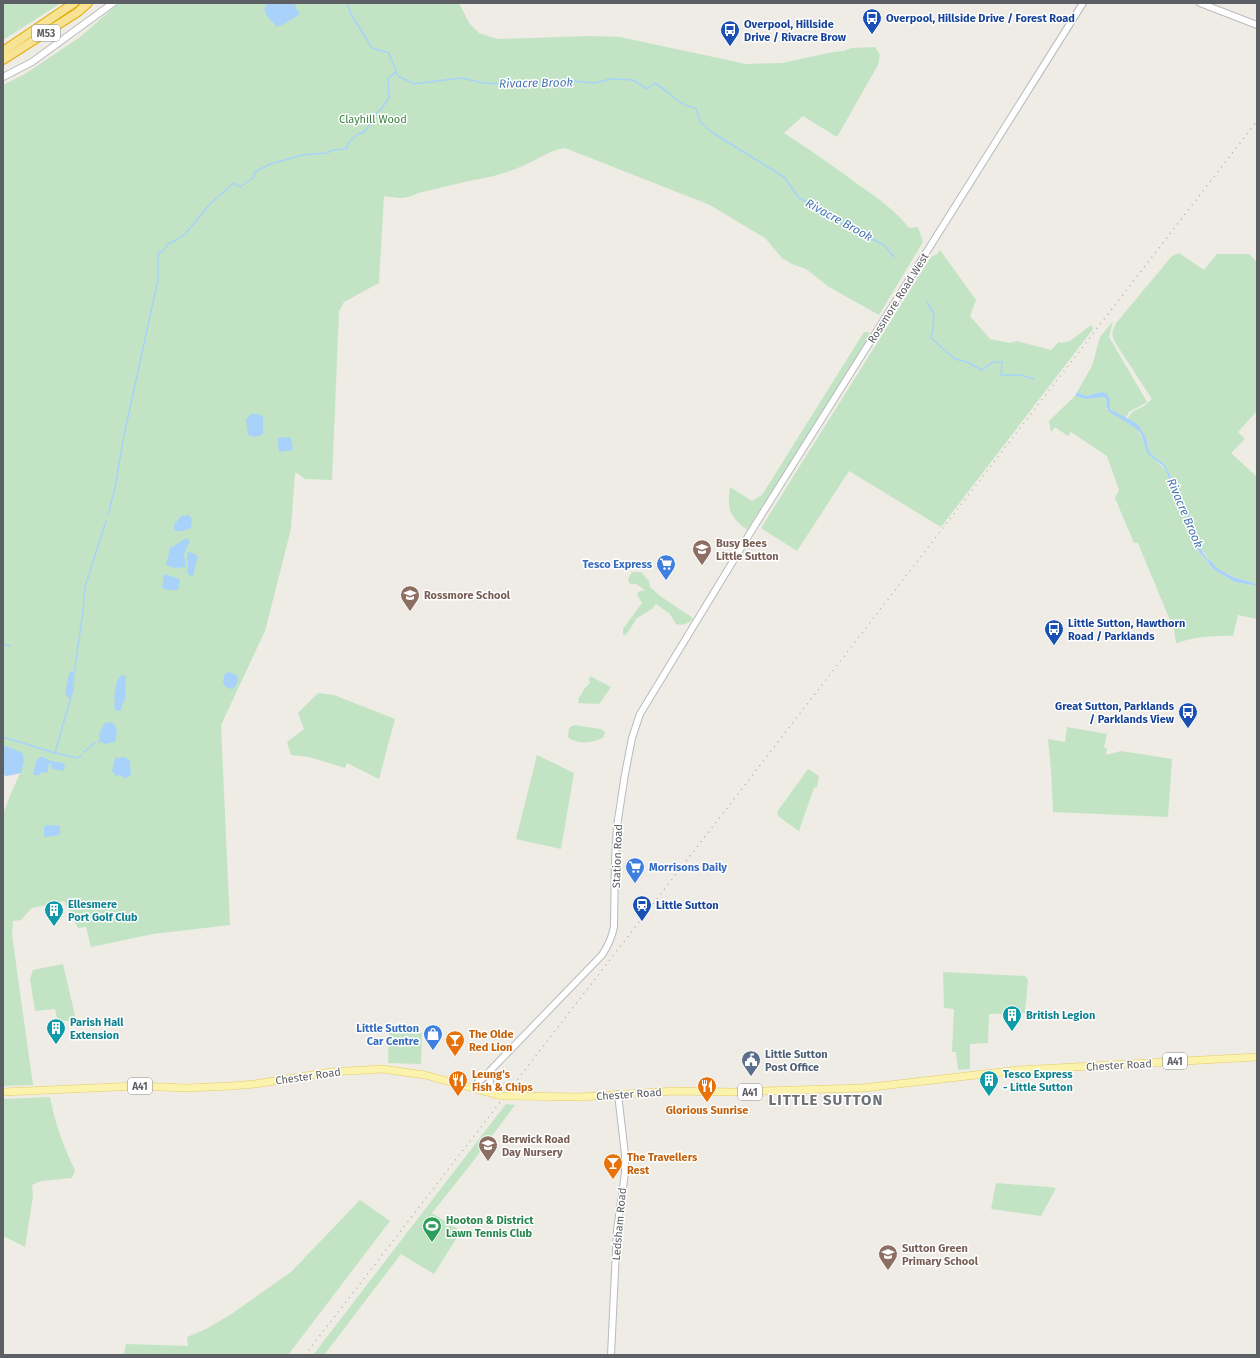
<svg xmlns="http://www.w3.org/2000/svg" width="1260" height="1358" viewBox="0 0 1260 1358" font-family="'Fira Sans',sans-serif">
<rect width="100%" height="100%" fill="#eeece4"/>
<g fill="#c2e4c4">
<path d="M3,3H61L3,40Z"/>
<path d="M119,3H459L469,23L479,33L497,39L590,36L620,37L746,64L782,63L833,52L844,51L851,48L875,47L880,55L878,65L837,137L803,116L784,133C810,150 835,167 860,186C878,198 896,211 909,228L918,227L923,242L879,315L829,287L806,269L792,264L782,258L765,238L710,205L565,148C551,150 540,158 527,164C510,172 491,178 473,180L418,193C406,200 397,198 384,196L379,283L344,302L339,311L332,480L305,479L297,473H295L291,529L265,631L221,725L230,925L153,934L91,947L86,927L78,928L64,901L32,908L21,920L13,921L12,935L33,1085L3,1086V815L9,798L20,773L3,775V85L25,74L80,37Z"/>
<path d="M940,250L976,300L970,316L990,339L1010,343L1017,341L1051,350L1059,342L1062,343L1070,341L1091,325L1093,329L941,527L849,471L797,551L761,528L931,257L937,254Z"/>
<path d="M1179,253L1204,270L1217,254H1249L1257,262V411L1238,432L1245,439L1231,453L1257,477V584L1233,577L1217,568L1206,557L1205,554L1199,546L1194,526L1189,514L1165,465L1150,453L1148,443L1141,429L1128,419C1130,411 1137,410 1144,406C1146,404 1149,401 1152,399L1116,344C1111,334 1111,332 1117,322L1172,256Z"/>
<path d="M1113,321L1109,337L1147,402L1129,412L1126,418L1110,409V399L1101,392L1086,396L1077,392L1092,366L1100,337Z"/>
<path d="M864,332H869V338L747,530C729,516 727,509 730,487L752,501L762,495Z"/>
<path d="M1075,396L1086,399L1105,397L1107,403L1106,409L1137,428L1146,447L1147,451L1166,471L1170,482L1186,512L1190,526L1193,530L1196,549L1212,568L1235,582L1257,586V619L1238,615L1233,636C1214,635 1195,637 1176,643L1174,630L1138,543H1134L1115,498L1119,490L1107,456L1071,432L1068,436L1055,427L1051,432L1049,421Z"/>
<path d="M632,572H641L649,581L650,587L660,596L693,618C689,624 683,626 676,624L670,614L656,604L652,609L637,618L626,635H623V629L642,603L637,595L638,592L645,590L636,584H630L628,579Z"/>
<path d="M590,676L611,687L599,704L578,703L579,697L581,695L584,689L590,683L589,679Z"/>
<path d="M318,693L334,695L395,719L379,779L347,763L345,768L309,757L291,755L287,742L304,729L298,713Z"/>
<path d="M574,725L601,729L605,732L604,737C595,743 576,745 568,737L569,728Z"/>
<path d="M1067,727L1107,734L1104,748H1107L1106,755L1121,751L1172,759L1168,817L1053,812L1051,770L1048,739L1065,742Z"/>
<path d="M537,755L574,773L561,849L516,839Z"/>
<path d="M808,769L819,776L817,787L814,788L799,831L778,816L777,812Z"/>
<path d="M63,964L76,1020L58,1022L55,1009L35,1011L30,979L33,970Z"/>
<path d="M943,972L1025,976L1028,980L1025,1013L989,1014L988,1043L970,1044V1069L958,1070L956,1052H952L954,1009L944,1008Z"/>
<path d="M389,1032L422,1033L421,1064L388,1063Z"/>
<path d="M50,1097C55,1123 63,1146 75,1170L72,1178L41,1181L32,1185L33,1196L25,1247L3,1236V1099Z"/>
<path d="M506,1104L515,1105L471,1164L432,1213L461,1231L434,1274L401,1254L324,1355H313Z"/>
<path d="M996,1183L1049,1187L1056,1188L1041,1216L991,1209Z"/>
<path d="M360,1200L390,1221L288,1355H124L126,1344L188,1346L187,1337L206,1329L230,1315L291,1272Z"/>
</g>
<g fill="#a8d2fa">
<path d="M273,3H292L300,14L286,23L277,27L267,16L264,9L267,4Z"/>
<path d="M1077,392L1086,396L1101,392L1107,394L1110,399V409L1134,422L1139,426L1146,438L1150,453L1165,465L1189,514L1196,533L1199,546L1207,559L1211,561L1217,568L1233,577L1257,584V586L1235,582L1213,569L1196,548V542L1192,533L1193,530L1190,526L1186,512L1170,482L1166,471L1163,466L1148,454L1140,432L1131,425L1108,411L1106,406L1107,403L1105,397L1086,399L1075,396Z"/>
<path d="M251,414H258L263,417V434L255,437L248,435L246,419Z"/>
<path d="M290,437L292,442L293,450L279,452L277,438Z"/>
<path d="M189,515L192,520L191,528L184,531H174V525L181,516Z"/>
<path d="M187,538L190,541L184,554L186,567L175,568L166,565L170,548Z"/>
<path d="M190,552L198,556L193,576L189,575L187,571L188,566L187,553Z"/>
<path d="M164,574L180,579L178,590H169L162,588Z"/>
<path d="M71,671L74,673L70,699L65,694L69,674Z"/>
<path d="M228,672L237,675L238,681L234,688L230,689L225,686L223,683L224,675Z"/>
<path d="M121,675L126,676L125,700L123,702L121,710L116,711L114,707L115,700L114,698L117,681Z"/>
<path d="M111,722C119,727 117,734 115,742L105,744L100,741L99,734L105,723Z"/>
<path d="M3,745C10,748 18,750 23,754L24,761L21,773L7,776L3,775Z"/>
<path d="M40,757C45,757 46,759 51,761C55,762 60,762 65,764L64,771L52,769L51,764L49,763L48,771L45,773L41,772L39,775H33L36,761Z"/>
<path d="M124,757L130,760L131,775L125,778L119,775L115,776L114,773L112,771L115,758Z"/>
<path d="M47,825L60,826V835L45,837L44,836V827Z"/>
</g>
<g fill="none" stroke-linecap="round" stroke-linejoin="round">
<g stroke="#a8d2fa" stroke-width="1.5">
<path d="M347,3L351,14L372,48L389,53L398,76L414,84L461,78L484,83L530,85L541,82L562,80L594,83L611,79L633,80L647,89L655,83C670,92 679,106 696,108L700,122L713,133L784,177L799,198L827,211L834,220L884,245L894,257"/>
<path d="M295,8L296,3"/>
<path d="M927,302L934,314L933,329L931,338L955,359L967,362L982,370L993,362H1002L1001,375H1020L1034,379"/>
<path d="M108,515L115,488L124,435L158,280V253L163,251L169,243L175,241L186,233L210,204L234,183L240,187L254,177L255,172L270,164L302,155L327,153L333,150L346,149L349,142L358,134L364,132L371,123L372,118L382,108L389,97L388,78L396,72"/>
<path d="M3,644L10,646"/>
<path d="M74,675L83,611L85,587L106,521"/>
<path d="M74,679L72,693L55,753L78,758L81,755"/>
<path d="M3,737L55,753"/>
<path d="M98,742L100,741"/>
<path d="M84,752L95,743"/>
</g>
<defs>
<g id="secondary">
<path d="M1200,3L1257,25"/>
<path d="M3,77L32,62L113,3"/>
<path d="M491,1073C487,1083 492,1089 500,1095"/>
<path d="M473,1087L484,1077L602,955C608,946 612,937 614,927L615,860L617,826L625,774L632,738L640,714L755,525L1083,3"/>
<path d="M611,1355L617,1230L625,1173V1155L618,1094"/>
</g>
<g id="primary">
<path d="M3,1092L138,1086L186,1088L231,1086L255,1084L331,1072L382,1069L425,1075L501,1096"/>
<path d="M515,1096L579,1097L675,1091L733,1092L863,1088L1019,1070L1257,1057"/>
</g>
<g id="highway">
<path d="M3,51L74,3"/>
<path d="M3,60L78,12L88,3"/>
</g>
</defs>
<use href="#secondary" stroke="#b8babf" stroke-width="8"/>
<use href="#primary" stroke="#e9cb63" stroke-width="8"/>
<use href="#highway" stroke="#e4ad0e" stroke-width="10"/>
<use href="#secondary" stroke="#fff" stroke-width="6"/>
<use href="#primary" stroke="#faf2ad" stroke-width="7"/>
<use href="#highway" stroke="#f6e393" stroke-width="8"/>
<path stroke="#b3b3b4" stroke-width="1.5" stroke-dasharray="1 5" stroke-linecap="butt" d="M305,1355L1257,121"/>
<defs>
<path id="primary-bridge" d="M501,1096H515"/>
</defs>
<use href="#primary-bridge" stroke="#e9cb63" stroke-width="8" stroke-linecap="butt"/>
<use href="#primary-bridge" stroke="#faf2ad" stroke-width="7"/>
</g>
<defs>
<symbol id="bus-pin" viewBox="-11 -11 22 30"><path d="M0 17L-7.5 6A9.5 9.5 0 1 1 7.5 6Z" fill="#1a4fb4" stroke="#fff"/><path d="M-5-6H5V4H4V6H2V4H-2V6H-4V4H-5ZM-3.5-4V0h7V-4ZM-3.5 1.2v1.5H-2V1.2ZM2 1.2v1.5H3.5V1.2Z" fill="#fff"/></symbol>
<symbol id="school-pin" viewBox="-11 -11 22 30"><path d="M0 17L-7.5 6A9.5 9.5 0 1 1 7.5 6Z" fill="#8d6e63" stroke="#fff"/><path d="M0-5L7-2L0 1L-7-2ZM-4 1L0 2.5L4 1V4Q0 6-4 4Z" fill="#fff"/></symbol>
<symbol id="supermarket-pin" viewBox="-11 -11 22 30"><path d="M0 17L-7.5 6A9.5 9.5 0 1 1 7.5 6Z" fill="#3f7fe0" stroke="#fff"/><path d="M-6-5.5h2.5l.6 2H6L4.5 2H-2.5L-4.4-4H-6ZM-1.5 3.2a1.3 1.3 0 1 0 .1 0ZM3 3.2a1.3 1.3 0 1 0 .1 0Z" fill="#fff"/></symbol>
<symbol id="station-pin" viewBox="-11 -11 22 30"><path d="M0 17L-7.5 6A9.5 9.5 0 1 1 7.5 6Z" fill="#1a4fb4" stroke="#fff"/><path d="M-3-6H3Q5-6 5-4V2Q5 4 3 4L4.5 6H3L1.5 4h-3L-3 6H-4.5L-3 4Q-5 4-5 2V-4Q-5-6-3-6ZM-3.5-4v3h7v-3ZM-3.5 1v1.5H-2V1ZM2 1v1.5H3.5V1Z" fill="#fff"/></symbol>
<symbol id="building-pin" viewBox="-11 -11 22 30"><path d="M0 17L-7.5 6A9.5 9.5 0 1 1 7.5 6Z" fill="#0f9aa8" stroke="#fff"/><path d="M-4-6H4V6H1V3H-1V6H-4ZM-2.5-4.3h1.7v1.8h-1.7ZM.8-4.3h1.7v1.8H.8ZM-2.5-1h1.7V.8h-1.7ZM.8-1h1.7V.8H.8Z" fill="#fff"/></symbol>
<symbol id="shop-pin" viewBox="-11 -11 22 30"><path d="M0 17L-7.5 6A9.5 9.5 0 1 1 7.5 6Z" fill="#3f7fe0" stroke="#fff"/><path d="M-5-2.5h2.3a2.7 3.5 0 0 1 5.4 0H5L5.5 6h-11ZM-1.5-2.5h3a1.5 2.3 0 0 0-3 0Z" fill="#fff"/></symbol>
<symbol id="bar-pin" viewBox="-11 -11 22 30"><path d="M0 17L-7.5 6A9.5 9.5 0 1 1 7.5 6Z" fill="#e8710a" stroke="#fff"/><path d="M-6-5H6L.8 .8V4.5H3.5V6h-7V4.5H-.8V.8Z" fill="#fff"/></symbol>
<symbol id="civic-pin" viewBox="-11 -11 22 30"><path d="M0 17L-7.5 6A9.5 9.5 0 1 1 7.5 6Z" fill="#5c6f8a" stroke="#fff"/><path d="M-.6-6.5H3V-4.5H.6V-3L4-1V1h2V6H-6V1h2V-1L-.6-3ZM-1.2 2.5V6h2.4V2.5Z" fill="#fff"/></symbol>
<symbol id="restaurant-pin" viewBox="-11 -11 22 30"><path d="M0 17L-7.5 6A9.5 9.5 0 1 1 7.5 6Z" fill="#e8710a" stroke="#fff"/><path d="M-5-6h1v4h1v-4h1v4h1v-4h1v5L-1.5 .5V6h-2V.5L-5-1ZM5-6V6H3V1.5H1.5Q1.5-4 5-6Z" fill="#fff"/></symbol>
<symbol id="stadium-pin" viewBox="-11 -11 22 30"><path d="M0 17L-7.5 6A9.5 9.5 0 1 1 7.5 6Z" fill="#2e9e5b" stroke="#fff"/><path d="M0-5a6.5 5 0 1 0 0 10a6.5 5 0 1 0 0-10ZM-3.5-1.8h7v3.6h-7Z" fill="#fff"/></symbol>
</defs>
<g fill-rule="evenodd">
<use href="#bus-pin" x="861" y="7" width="22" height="30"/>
<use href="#bus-pin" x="719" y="19" width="22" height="30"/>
<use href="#school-pin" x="691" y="538" width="22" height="30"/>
<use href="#supermarket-pin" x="655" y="553" width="22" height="30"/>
<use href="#school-pin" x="399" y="584" width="22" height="30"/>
<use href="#bus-pin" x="1043" y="618" width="22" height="30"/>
<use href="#bus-pin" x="1177" y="701" width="22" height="30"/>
<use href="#supermarket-pin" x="624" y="856" width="22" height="30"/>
<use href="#station-pin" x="631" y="894" width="22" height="30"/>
<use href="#building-pin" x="43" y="899" width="22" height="30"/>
<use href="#building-pin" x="1001" y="1004" width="22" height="30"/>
<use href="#building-pin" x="45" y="1017" width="22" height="30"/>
<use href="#shop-pin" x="422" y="1023" width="22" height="30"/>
<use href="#bar-pin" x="444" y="1029" width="22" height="30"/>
<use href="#civic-pin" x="740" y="1049" width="22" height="30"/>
<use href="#restaurant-pin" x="447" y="1069" width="22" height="30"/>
<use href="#building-pin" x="978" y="1069" width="22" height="30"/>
<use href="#restaurant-pin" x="696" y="1075" width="22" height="30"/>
<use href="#school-pin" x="477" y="1134" width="22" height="30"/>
<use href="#bar-pin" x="602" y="1152" width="22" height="30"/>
<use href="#stadium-pin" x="421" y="1215" width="22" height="30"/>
<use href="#school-pin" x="877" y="1243" width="22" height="30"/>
</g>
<g text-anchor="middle" stroke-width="3" stroke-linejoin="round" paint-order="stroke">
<g fill="#fff" stroke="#8d8f92" stroke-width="1">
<rect x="32" y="25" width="28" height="16" rx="3"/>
<rect x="1163" y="1053" width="24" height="16" rx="3"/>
<rect x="128" y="1078" width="24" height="16" rx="3"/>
<rect x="738" y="1084" width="24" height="16" rx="3"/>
</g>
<g font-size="10" font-weight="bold" fill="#5c5f64">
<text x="46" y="37">M53</text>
<text x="1175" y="1065">A41</text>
<text x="140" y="1090">A41</text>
<text x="750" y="1096">A41</text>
</g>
<g font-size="11" font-weight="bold" fill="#164399" stroke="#fff" text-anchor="start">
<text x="886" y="22">Overpool, Hillside Drive / Forest Road</text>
<text x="744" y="28">Overpool, Hillside<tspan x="744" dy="13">Drive / Rivacre Brow</tspan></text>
<text x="1068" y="627">Little Sutton, Hawthorn<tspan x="1068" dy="13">Road / Parklands</tspan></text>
<text x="1174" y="710" text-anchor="end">Great Sutton, Parklands<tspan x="1174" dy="13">/ Parklands View</tspan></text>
<text x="656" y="909">Little Sutton</text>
</g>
<g font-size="11" fill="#3b8443" stroke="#fff">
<text x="373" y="123">Clayhill Wood</text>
</g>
<g font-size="11" fill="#5c5f64" stroke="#fff">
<text transform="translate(898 298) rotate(-58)" y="4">Rossmore Road West</text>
<text transform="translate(617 856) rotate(-88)" y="4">Station Road</text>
<text transform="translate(1119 1065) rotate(-3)" y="4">Chester Road</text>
<text transform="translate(308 1076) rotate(-8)" y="4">Chester Road</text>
<text transform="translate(629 1094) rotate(-4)" y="4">Chester Road</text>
<text transform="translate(619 1224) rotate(-85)" y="4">Ledsham Road</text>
</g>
<g font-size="11" font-weight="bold" fill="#785e54" stroke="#fff" text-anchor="start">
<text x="716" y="547">Busy Bees<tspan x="716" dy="13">Little Sutton</tspan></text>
<text x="424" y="599">Rossmore School</text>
<text x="502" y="1143">Berwick Road<tspan x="502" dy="13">Day Nursery</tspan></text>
<text x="902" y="1252">Sutton Green<tspan x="902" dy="13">Primary School</tspan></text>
</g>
<g font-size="11" font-weight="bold" fill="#366cbe" stroke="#fff" text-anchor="end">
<text x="652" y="568">Tesco Express</text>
<text x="649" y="871" text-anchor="start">Morrisons Daily</text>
<text x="419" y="1032">Little Sutton<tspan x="419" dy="13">Car Centre</tspan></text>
</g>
<g font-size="11" font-weight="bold" fill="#0d838f" stroke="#fff" text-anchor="start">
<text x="68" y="908">Ellesmere<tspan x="68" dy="13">Port Golf Club</tspan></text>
<text x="1026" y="1019">British Legion</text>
<text x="70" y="1026">Parish Hall<tspan x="70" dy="13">Extension</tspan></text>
<text x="1003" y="1078">Tesco Express<tspan x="1003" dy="13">- Little Sutton</tspan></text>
</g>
<g font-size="11" font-weight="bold" fill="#c56008" stroke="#fff" text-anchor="start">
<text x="469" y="1038">The Olde<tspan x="469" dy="13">Red Lion</tspan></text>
<text x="472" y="1078">Leung's<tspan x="472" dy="13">Fish &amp; Chips</tspan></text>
<text x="707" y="1114" text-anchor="middle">Glorious Sunrise</text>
<text x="627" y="1161">The Travellers<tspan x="627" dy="13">Rest</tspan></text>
</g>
<g font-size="11" font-weight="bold" fill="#4e5e75" stroke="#fff" text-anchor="start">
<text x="765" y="1058">Little Sutton<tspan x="765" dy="13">Post Office</tspan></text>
</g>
<g font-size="11" font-weight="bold" fill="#27864d" stroke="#fff" text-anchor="start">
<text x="446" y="1224">Hooton &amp; District<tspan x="446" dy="13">Lawn Tennis Club</tspan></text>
</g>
<g font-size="12" font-style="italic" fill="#4977b3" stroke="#fff">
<text transform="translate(536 83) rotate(-1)" y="4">Rivacre Brook</text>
<text transform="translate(839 220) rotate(29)" y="4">Rivacre Brook</text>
<text transform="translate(1185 513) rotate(67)" y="4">Rivacre Brook</text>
</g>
<g font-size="15" font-weight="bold" letter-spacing="1" fill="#6d7176" stroke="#fff">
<text x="826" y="1105">LITTLE SUTTON</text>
</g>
</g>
<rect width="1260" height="1358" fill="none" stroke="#5c5f64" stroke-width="8"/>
</svg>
